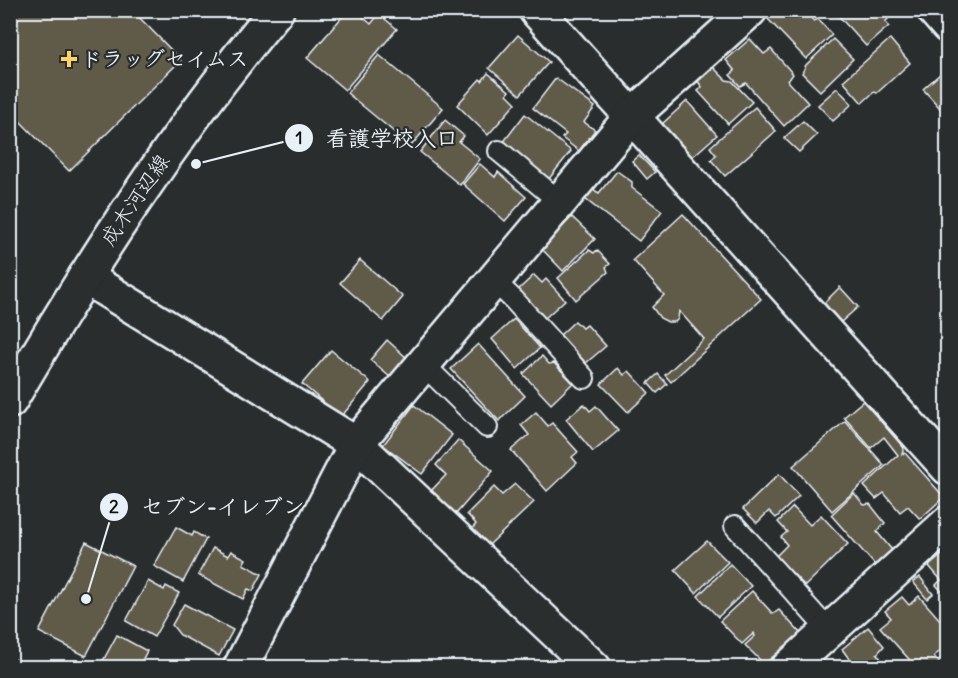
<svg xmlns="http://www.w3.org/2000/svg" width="958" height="678" viewBox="0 0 958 678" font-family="Delius,'Klee One',sans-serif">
<rect width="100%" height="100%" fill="#2a2d2e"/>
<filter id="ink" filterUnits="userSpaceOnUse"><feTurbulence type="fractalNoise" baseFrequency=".0167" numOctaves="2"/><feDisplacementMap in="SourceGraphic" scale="12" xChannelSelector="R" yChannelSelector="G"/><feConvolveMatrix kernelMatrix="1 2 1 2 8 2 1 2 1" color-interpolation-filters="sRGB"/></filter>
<g filter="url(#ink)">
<g fill="#615a4a" stroke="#e8f1f8" stroke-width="1.5">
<path d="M10,10H132L181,60L69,171L10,111Z"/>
<path d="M348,10H355L371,24L379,14L397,29L345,90L307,58Z"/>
<path d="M776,10H790L799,19L807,14L814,21L818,19L832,35L806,59L767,18Z"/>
<path d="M833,10H892L894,13L885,22L889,26L866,46Z"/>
<path d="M518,35L549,62L520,95L489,68Z"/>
<path d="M750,39L764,54L771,49L793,74L788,81L808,103L784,126L746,83L740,86L730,75L735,71L726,60Z"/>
<path d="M833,39L853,59L820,91L802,73L806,65Z"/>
<path d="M890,39L910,63L877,93L874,92L862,103L843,81Z"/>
<path d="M379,55L443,108L411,146L347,93Z"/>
<path d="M712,66L726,80L732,81L752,102L728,124L698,91L702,87L697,80Z"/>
<path d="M948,67V117L923,89Z"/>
<path d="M488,73L509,91L507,94L516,103L488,135L457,105L480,79L482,81Z"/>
<path d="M556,78L595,107L584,122L595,130L579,151L562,138L566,134L533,108Z"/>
<path d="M837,88L852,104L833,121L818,105Z"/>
<path d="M687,101L717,135L691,158L662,124Z"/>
<path d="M755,107L776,131L725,176L711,160L716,155L710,147Z"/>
<path d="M525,114L571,151L548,180L502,144Z"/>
<path d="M445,120L464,136L459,142L480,159L460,185L420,152Z"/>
<path d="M803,121L817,135L799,152L784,138Z"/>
<path d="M639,155L655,172L647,179L632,161Z"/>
<path d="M480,164L495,177L498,172L526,197L505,221L463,184Z"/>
<path d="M617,171L632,182V188L662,211L639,241L585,199L592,189L599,193Z"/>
<path d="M683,214L761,299L671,382L665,375L704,339L679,311L678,319L675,322H668L660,318L652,307L664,295L633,260Z"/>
<path d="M572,217L595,239L563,271L541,248Z"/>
<path d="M589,250L594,253L597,250L610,264L606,267L608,272L576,300L558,278Z"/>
<path d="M360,260L403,297L383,321L340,283Z"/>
<path d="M534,275L542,283L546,279L565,300L545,318L518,290Z"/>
<path d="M840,287L858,307L841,322L824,303Z"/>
<path d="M514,319L540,348L517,369L492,339Z"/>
<path d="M575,321L582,328L587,325L606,346L586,363L560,335Z"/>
<path d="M387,340L407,358L391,378L370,360Z"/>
<path d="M478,344L525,396L499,421L451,369Z"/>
<path d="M331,350L370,382L341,417L302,384Z"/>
<path d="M542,356L549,364L554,363L573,383L551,404L523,374Z"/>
<path d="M618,368L624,375L629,371L649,393L628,412L601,384Z"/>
<path d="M658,374L667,384L657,393L648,383Z"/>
<path d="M863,401L904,448L902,454L905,453L944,497L920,519L908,506L900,512L884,493L876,499L864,486L898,455L884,437L871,448L844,417Z"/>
<path d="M584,404L590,411L596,406L618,431L593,452L566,419Z"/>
<path d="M414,405L452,435L422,474L383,445Z"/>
<path d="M536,412L548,426L552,423L578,452L572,457L577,463L547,491L511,450L529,435L521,425Z"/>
<path d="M845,421L884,465L832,511L793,466Z"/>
<path d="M458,440L493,471L456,514L430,492L446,475L436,465Z"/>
<path d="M779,474L799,496L776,518L769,511L757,523L743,509Z"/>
<path d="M515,484L534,502L488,546L472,529L476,524L467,514L494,487L502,495Z"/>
<path d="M854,493L864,505L870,504L885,523L877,532L892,550L875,565L831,515Z"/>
<path d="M793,507L810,525L821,515L848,544L805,586L776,556L787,545L781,537L787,532L778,522Z"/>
<path d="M176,527L192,536L194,532L206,539L183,582L154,566Z"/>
<path d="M707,541L728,562L696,593L675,570Z"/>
<path d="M86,542L133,566L86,656L39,632Z"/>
<path d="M213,548L228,556L231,551L246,559L243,564L262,574L253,591L248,589L243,599L198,575Z"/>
<path d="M948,550V598L936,585L941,580L929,566Z"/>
<path d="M730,564L751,586L718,617L698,596Z"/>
<path d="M920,577L933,594L927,599L913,582Z"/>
<path d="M148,581L164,590L166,586L179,593L154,637L126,621Z"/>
<path d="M752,591L773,614L779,610L801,634L764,664L745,645L755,636L754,633L742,644L720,621Z"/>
<path d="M919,596L948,629V645L934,656L942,666L941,668H917L880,627L891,618L885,611L902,597L909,605Z"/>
<path d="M184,604L233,630L219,656L180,635L172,625Z"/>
<path d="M868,627L884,646L877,654L888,668H842L850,660L842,649Z"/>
<path d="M117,635L147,651L138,668H99Z"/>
<path d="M10,657L31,668H10Z"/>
</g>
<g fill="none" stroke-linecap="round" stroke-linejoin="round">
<defs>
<g id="service">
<path d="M499,151L560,202"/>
<path d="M494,281L514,300L584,378"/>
<path d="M423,364L487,427"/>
<path d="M735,526L829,631"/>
</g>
<g id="minor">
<path d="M536,10L948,468"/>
<path d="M934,10L948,26"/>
<path d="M85,277L356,444L594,668"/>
<path d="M240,668L356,444L632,116L750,10"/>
<path d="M788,668L948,523"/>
</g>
<path id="secondary" d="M10,401C90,264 175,132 277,10"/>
</defs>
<use href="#service" stroke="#e8f1f8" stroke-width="24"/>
<use href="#minor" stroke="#e8f1f8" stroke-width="38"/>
<use href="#secondary" stroke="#e8f1f8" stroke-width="38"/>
<use href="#service" stroke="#2a2d2e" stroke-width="20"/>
<use href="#minor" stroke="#2a2d2e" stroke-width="33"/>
<use href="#secondary" stroke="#2a2d2e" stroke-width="33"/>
</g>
</g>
<path fill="#ffd166" stroke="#2a2d2e" stroke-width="2" d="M66 50h6v6h6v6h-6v6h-6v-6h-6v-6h6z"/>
<g text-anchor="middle" stroke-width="4.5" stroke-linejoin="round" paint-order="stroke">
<g font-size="21" font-weight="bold" fill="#e8f1f8" stroke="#2a2d2e" text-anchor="start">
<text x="81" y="66">ドラッグセイムス</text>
</g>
<g font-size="21" fill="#e8f1f8" stroke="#2a2d2e">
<text transform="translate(135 200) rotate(-56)" y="7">成木河辺線</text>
</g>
</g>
<path fill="none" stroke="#e8f1f8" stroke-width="2" d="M196 164L299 138M86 599L114 507"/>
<g fill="#e8f1f8" stroke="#2a2d2e" stroke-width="2">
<circle cx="196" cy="164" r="6"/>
<circle cx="86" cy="599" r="6"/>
<circle cx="299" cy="138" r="15"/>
<circle cx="114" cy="507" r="15"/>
</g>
<g font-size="18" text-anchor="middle" font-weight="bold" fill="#111">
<text x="299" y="144">1</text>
<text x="114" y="513">2</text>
</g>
<g font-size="22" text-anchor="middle" font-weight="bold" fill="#e8f1f8" stroke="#2a2d2e" stroke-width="4.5" stroke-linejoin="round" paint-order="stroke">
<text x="392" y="146">看護学校入口</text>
<text x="223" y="514">セブン-イレブン</text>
</g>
<rect width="958" height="678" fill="none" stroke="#2a2d2e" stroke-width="36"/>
<rect x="18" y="18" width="922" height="642" fill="none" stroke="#e8f1f8" stroke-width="2" filter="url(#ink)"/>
</svg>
